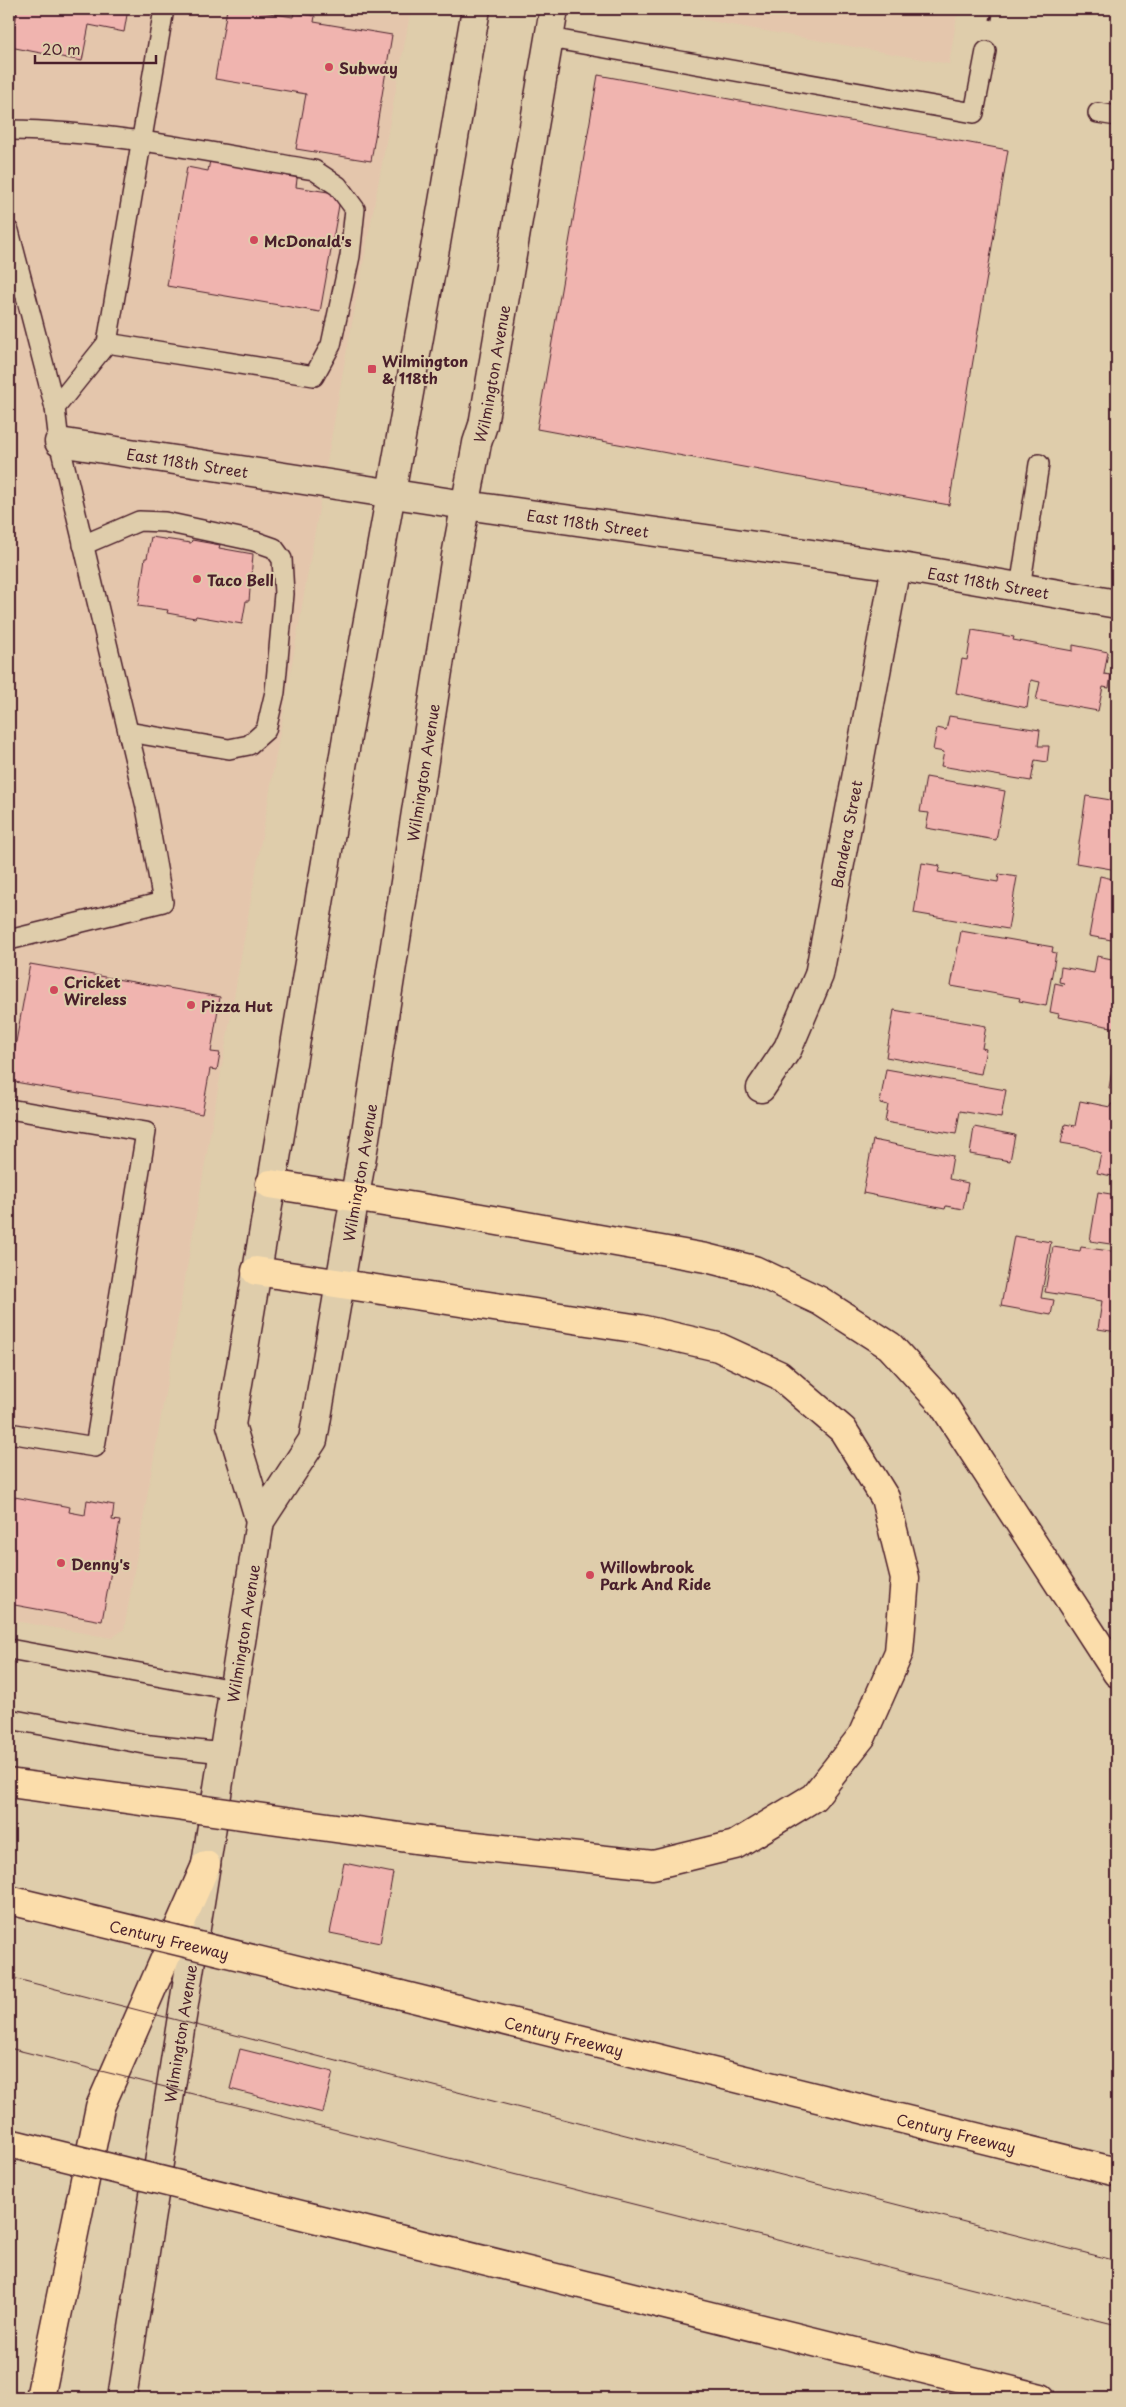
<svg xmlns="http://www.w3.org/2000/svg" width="1126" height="2407" viewBox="0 0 1126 2407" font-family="'Playpen Sans',sans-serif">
<rect width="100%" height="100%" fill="#dfcdab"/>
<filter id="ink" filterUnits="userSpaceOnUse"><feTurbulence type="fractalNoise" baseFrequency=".02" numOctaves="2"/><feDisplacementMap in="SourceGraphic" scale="10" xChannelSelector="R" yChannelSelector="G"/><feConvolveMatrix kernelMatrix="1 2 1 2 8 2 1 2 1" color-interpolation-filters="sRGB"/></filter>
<g filter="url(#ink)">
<!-- built -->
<g fill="#e4c6ac">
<polygon points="9,9 411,9 342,376 124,1629 112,1638 9,1620"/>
<polygon points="643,9 958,9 949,64"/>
</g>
<!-- building -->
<g fill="#f0b4af" stroke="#4a1f2b">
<polygon points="9,9 128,9 124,32 89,25 82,61 10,47 17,13 9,12"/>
<polygon points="227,9 244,9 293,17 294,13 315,16 314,22 392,35 371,161 296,149 306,94 215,79"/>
<polygon points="598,75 1008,150 949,505 537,429"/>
<polygon points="211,155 298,171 296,187 341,194 320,312 167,286 187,167 208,171"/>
<polygon points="151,537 191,543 192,540 220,545 219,548 253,554 249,601 246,601 242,624 196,616 195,618 167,613 168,610 138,606 145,558 147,558"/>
<polygon points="972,630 1014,637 1013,640 1073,651 1073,645 1108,652 1104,674 1111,675 1109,688 1103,687 1098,711 1036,700 1040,682 1031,680 1027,708 956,693 962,659 967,660"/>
<polygon points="949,716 1040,730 1038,746 1049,746 1047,762 1035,760 1031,781 941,766 944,752 933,750 937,728 946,730"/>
<polygon points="926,777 1005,791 996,840 926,828 929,813 920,812"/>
<polygon points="1086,796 1117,801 1117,870 1076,863"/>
<polygon points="922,863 940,866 938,872 998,882 999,874 1017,877 1008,929 914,913"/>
<polygon points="1100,876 1117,880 1117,941 1089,936"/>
<polygon points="961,931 1053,947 1052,952 1056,953 1046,1006 1019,1001 1020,998 951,986"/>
<polygon points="1097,956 1117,960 1117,1028 1058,1017 1059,1014 1050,1012 1055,983 1063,985 1064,983 1059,982 1061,967 1094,973"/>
<polygon points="30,964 220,997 211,1052 220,1053 217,1070 210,1069 202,1114 9,1081"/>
<polygon points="894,1010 986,1026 982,1048 986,1049 981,1074 886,1057"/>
<polygon points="1117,1043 1117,1090 1109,1088"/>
<polygon points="886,1069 1006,1090 1001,1118 960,1111 956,1134 885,1122 888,1105 880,1103"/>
<polygon points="1080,1101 1110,1107 1111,1104 1117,1105 1117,1177 1097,1173 1101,1153 1085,1147 1061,1143 1065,1124 1075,1126"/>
<polygon points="974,1127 1015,1135 1010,1161 970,1154"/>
<polygon points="873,1140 953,1156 949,1179 968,1183 963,1209 946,1206 945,1209 863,1193"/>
<polygon points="1098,1192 1117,1195 1117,1245 1090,1241"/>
<polygon points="1014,1236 1051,1242 1041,1298 1054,1300 1051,1315 1001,1306"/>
<polygon points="1053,1247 1080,1251 1081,1247 1117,1252 1117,1332 1098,1329 1102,1301 1045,1292"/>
<polygon points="9,1496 70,1507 69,1512 85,1515 87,1500 114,1505 112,1520 120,1521 102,1621 9,1604"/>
<polygon points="344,1863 393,1873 380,1943 330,1933"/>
<polygon points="240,2049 333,2072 323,2113 230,2089"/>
</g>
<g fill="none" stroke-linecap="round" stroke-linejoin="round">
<!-- lane casing -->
<g stroke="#4a1f2b" stroke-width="22">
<g id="lane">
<polyline points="549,38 974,113 986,51"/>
<polyline points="1098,113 1117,116"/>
<path d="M9,130C112,131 213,153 314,170L338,186L355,209L350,256L331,345L314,376L107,343"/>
<polyline points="9,231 55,408 59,442 146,807 163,902 9,940"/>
<polyline points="55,408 107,343 164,9"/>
<polyline points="83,545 139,521 165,522 254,541 274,548 282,559 284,594 275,692 266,730 249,745 229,749 128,732"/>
<polyline points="1020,588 1039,464"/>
<polyline points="9,1109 146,1132 95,1447 9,1433"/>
<polyline points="9,1649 233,1690"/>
<polyline points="9,1719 150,1745 223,1753"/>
</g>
</g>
<!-- street casing -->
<g stroke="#4a1f2b" stroke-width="31">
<g id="street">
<path id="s1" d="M59,442L465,505L896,566L1117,604"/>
<path id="s2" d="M761,1088L788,1048L819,975L896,566"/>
</g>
</g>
<!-- secondary casing -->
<g stroke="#4a1f2b" stroke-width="31">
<g id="secondary">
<polyline points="260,1521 231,1425 347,737 436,243 476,9"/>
<path id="s3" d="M122,2398L260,1521L313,1440L365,1138L456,556L477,443L483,425L554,9"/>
</g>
</g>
<!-- primary casing -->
<g stroke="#4a1f2b" stroke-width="31">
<polyline id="primary" points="40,2398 100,2107 206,1865"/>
</g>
<!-- highway casing -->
<g stroke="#4a1f2b" stroke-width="31">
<g id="highway">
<polyline points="270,1184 447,1212 706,1258 754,1270 820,1301 890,1346 942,1403 1117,1673"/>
<polyline points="256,1271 640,1329 718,1347 779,1375 843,1430 885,1498 905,1578 899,1652 862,1736 814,1797 735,1845 653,1865 429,1841"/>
<polyline points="9,1783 119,1798"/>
<path id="s4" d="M401,1995L1117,2172"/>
<polyline points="354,2228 1041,2398"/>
</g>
</g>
<!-- path -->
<polyline stroke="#4a1f2b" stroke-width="3" stroke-dasharray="5 4" stroke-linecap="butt" points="991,20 993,9"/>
<!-- lane -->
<use href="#lane" stroke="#dfcdab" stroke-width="19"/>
<!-- street -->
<use href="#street" stroke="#dfcdab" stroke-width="28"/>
<!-- secondary -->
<use href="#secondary" stroke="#dfcdab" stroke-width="28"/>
<!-- primary -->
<use href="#primary" stroke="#fbddab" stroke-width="28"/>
<!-- highway -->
<use href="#highway" stroke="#fbddab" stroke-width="28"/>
<!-- tram -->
<g stroke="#4a1f2b" stroke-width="1">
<polyline points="9,1977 1117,2261"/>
<polyline points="9,2048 1117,2325"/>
</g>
<!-- highway-bridge casing -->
<g stroke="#4a1f2b" stroke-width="31" stroke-linecap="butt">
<g id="highway-bridge">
<polyline points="119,1798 429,1841"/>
<path id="s5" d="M9,1900L401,1995"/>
<polyline points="9,2143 354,2228"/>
</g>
</g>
<!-- highway-bridge -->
<use href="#highway-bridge" stroke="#fbddab" stroke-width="28"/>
</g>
</g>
<!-- markers -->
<g fill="#d1495b" stroke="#dfcdab" stroke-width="2">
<circle cx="329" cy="67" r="5"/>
<circle cx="254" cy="240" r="5"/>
<rect x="367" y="364" width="10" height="10" rx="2.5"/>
<circle cx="197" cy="579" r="5"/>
<circle cx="54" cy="990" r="5"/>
<circle cx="191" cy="1005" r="5"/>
<circle cx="61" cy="1563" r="5"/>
<circle cx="590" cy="1575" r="5"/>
</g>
<g text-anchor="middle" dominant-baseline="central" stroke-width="4" stroke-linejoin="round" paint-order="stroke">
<!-- poi labels -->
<g font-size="15" font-weight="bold" fill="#4a1f2b" stroke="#dfcdab" text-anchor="start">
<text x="339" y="67">Subway</text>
<text x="264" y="240">McDonald's</text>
<text x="382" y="360">Wilmington<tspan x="382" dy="17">&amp; 118th</tspan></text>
<text x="207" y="579">Taco Bell</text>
<text x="64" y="981">Cricket<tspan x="64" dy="17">Wireless</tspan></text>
<text x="201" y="1005">Pizza Hut</text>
<text x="71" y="1563">Denny's</text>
<text x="600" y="1566">Willowbrook<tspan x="600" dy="17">Park And Ride</tspan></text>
</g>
<!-- street labels -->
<g font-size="15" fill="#4a1f2b" stroke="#dfcdab">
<text stroke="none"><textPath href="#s3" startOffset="2066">Wilmington Avenue</textPath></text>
<text stroke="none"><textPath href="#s1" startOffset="130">East 118th Street</textPath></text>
<text stroke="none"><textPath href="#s1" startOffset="535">East 118th Street</textPath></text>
<text stroke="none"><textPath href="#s1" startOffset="940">East 118th Street</textPath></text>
<text stroke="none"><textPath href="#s3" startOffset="1661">Wilmington Avenue</textPath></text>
<text stroke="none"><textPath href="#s2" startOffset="271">Bandera Street</textPath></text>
<text stroke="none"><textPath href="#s3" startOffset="1256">Wilmington Avenue</textPath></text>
<text stroke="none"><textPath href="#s3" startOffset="774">Wilmington Avenue</textPath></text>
<text stroke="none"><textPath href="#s5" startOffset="165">Century Freeway</textPath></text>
<text stroke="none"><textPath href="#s3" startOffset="369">Wilmington Avenue</textPath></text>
<text stroke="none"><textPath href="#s4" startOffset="168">Century Freeway</textPath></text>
<text stroke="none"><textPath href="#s4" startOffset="572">Century Freeway</textPath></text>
</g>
</g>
<!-- margin -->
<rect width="1126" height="2407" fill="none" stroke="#dfcdab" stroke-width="30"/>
<rect x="15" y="15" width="1096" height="2377" fill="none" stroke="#4a1f2b" stroke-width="2" filter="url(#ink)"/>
<!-- scale -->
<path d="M35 55v8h121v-8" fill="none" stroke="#4a1f2b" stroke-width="2.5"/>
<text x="42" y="55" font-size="15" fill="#4a1f2b" stroke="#dfcdab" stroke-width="4" paint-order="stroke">20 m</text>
</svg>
